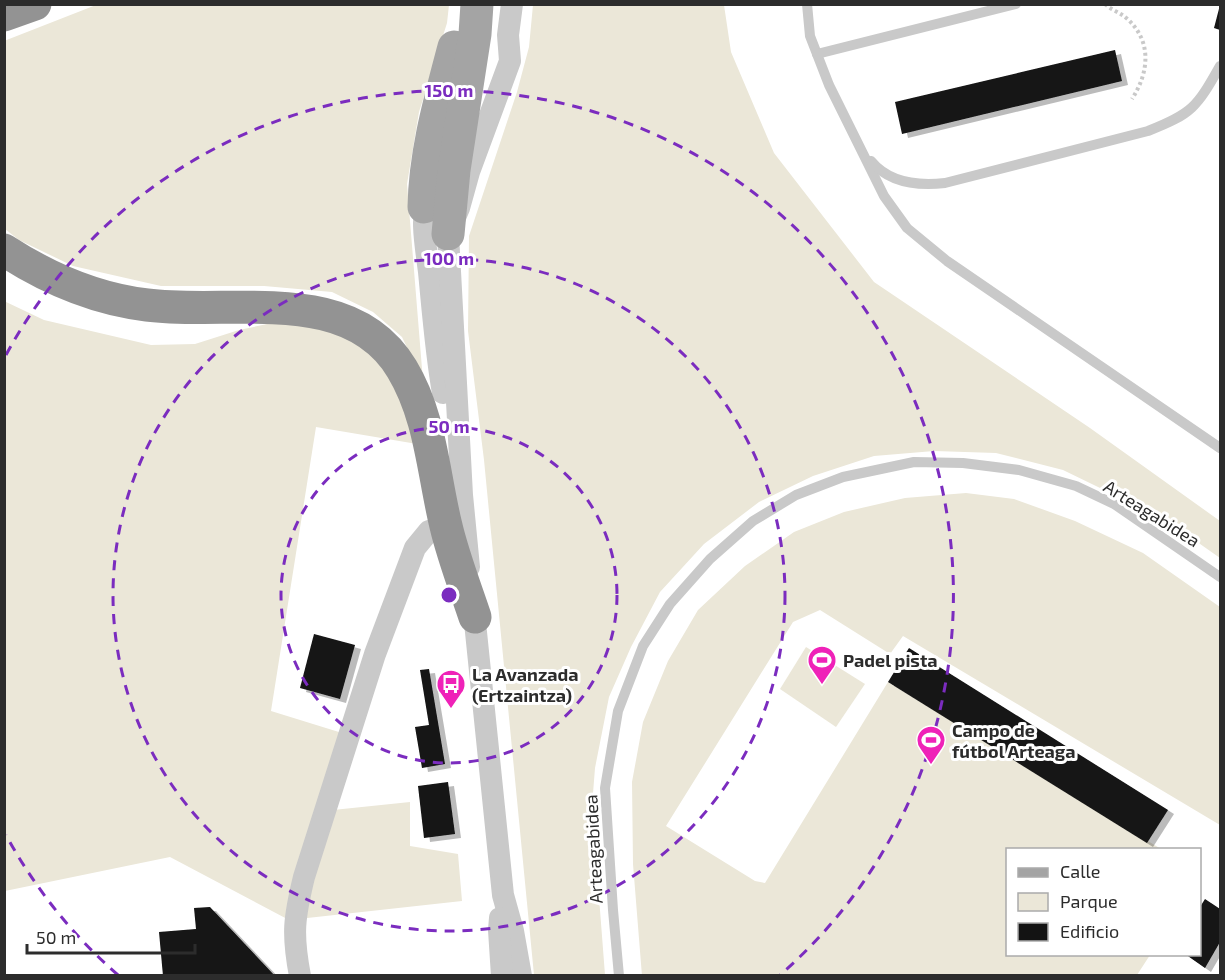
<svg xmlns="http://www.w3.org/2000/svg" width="1225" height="980" viewBox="0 0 1225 980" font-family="'Exo 2',sans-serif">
<defs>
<filter id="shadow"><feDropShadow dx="6" dy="4" stdDeviation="0" flood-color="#0004"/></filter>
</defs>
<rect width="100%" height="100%" fill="#fff"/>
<!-- green -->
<g fill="#ebe7d8">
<polygon points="96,5 449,5 447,23 419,112 407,184 423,381 402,337 373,312 332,292 264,286 161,286 73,266 19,240 5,229 4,41"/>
<polygon points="533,5 724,5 731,52 774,153 874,282 1090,428 1220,521 1220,558 1166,520 1063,470 996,453 934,451 874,456 813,476 759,502 704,544 660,592 631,647 609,697 595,768 592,806 605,975 534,975 484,460 468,331 469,236 517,92 529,47"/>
<polygon points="4,301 44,320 151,345 195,344 239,330 272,323 322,324 379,356 423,445 316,427 271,711 355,737 333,810 410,802 410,846 458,854 462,901 289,920 170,857 5,891"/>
<polygon points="966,493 1014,499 1075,521 1143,553 1220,607 1220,825 903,636 890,654 820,610 793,622 666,826 755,881 765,883 888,682 1161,849 1008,850 1008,954 1150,955 1137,975 642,976 633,864 632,782 643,722 668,661 698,610 745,566 794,532 844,512 905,498"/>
<polygon points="806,647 865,684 836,727 780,689"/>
</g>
<!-- building -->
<g fill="#131313" filter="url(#shadow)">
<polygon points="1220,5 1220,30 1214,28"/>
<polygon points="1115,50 1122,81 902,134 895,102"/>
<polygon points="314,634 355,645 340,699 300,688"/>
<polygon points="909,648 1168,810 1147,843 888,682"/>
<polygon points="429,669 445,764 422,768 415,727 429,725 420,670"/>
<polygon points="448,782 455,834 424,838 418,786"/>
<polygon points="1205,899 1220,909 1220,942 1205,968 1185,954 1200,954 1200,907"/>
<polygon points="210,907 275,976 163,976 159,932 196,929 194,908"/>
</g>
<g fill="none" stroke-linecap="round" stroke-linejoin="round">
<!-- path -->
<path stroke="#c9c9c9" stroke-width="4" stroke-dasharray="3 3" stroke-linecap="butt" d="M1105,4C1111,10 1119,12 1125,17C1152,39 1150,71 1132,99"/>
<!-- lane -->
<g stroke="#c9c9c9" stroke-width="10">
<polyline points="807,4 810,36 829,85 884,196 907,228 947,261 1220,448"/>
<polyline points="817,54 1016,4"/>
<path d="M871,161C889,183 918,186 945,183L1148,131C1192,114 1197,107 1220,66"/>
<polyline points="619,976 613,910 605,788 618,711 643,646 670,604 710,559 753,521 796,495 843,477 914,462 963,463 1019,470 1076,486 1114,504 1220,577"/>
</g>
<!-- street -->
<g stroke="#c9c9c9" stroke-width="22">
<path d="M428,194C420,219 426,247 429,272C433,313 436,353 443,393"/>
<polyline points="469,567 462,495 448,234 459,208 469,172 510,61 508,35 512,4"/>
<polyline points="473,603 503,895 513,931 521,976"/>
<polyline points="500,918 499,930 502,976"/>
<path d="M300,976C292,934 294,918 304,877L375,654L415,548L429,531L446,526"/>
</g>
<!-- primary -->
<g stroke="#a4a4a4" stroke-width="33">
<path d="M424,207C425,152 440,100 454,47"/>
<polyline points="448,234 454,170 475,34 477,4"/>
</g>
<!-- highway -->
<g stroke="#939393" stroke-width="33">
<polyline points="4,15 35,4"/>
<path d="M4,250C47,278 96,299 147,305C231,316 350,282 402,369C431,417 433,473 446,526C453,556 465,587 475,617"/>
</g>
</g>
<!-- distance rings -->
<g fill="none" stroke="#7b2cbf" stroke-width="3" stroke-dasharray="10 8">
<circle cx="449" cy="595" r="168"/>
<circle cx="449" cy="595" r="336"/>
<path d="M118 975A504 504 0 0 1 6 835M6 355A504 504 0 1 1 780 975"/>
</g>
<!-- icons -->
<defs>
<g id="stadium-pin" transform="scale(1.5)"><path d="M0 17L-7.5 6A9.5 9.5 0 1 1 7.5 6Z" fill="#ef22b8" stroke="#fff"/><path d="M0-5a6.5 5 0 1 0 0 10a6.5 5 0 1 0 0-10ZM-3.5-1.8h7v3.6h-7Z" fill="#fff"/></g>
<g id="bus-pin" transform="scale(1.5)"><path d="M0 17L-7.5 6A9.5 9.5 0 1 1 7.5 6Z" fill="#ef22b8" stroke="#fff"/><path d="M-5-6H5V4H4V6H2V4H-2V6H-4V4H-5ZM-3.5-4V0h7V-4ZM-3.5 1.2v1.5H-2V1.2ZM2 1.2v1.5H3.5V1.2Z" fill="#fff"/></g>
</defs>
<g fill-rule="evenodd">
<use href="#stadium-pin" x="822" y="660"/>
<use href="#bus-pin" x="451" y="684"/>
<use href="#stadium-pin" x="931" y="740"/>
</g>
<g text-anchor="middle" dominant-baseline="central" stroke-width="6" stroke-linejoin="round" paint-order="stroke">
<!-- street labels -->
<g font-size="18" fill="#2c2c2c" stroke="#fff">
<text transform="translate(1152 513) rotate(32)">Arteagabidea</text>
<text transform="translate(593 849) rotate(-93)">Arteagabidea</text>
</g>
<!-- poi labels -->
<g font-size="18" font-weight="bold" fill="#2c2c2c" stroke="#fff" text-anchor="start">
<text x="843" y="660">Padel pista</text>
<text x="472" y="674">La Avanzada<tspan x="472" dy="21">(Ertzaintza)</tspan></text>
<text x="952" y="730">Campo de<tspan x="952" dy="21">fútbol Arteaga</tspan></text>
</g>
</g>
<circle cx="449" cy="595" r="9" fill="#7b2cbf" stroke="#fff" stroke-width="3"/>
<g font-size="18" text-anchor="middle" font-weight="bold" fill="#7b2cbf" stroke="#fff" stroke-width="6" stroke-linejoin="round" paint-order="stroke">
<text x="449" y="97">150 m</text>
<text x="449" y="265">100 m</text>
<text x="449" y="433">50 m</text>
</g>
<!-- border -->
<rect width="1225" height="980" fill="none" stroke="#2c2c2c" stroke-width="12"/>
<!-- legend -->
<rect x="1006" y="848" width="195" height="108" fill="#ffffff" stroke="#ababab" stroke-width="1.5"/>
<rect x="1018" y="868" width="30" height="9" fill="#a4a4a4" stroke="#ababab" stroke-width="1.5"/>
<text x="1060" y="878" font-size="18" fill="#2c2c2c">Calle</text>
<rect x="1018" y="893" width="30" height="18" fill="#ebe7d8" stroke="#ababab" stroke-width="1.5"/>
<text x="1060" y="908" font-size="18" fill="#2c2c2c">Parque</text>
<rect x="1018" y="923" width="30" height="18" fill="#131313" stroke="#ababab" stroke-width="1.5"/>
<text x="1060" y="938" font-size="18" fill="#2c2c2c">Edificio</text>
<!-- scale -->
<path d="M27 944v9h168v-9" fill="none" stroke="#2c2c2c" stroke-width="3"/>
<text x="36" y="944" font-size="18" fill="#2c2c2c" stroke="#ffffff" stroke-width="4.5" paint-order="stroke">50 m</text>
</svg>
